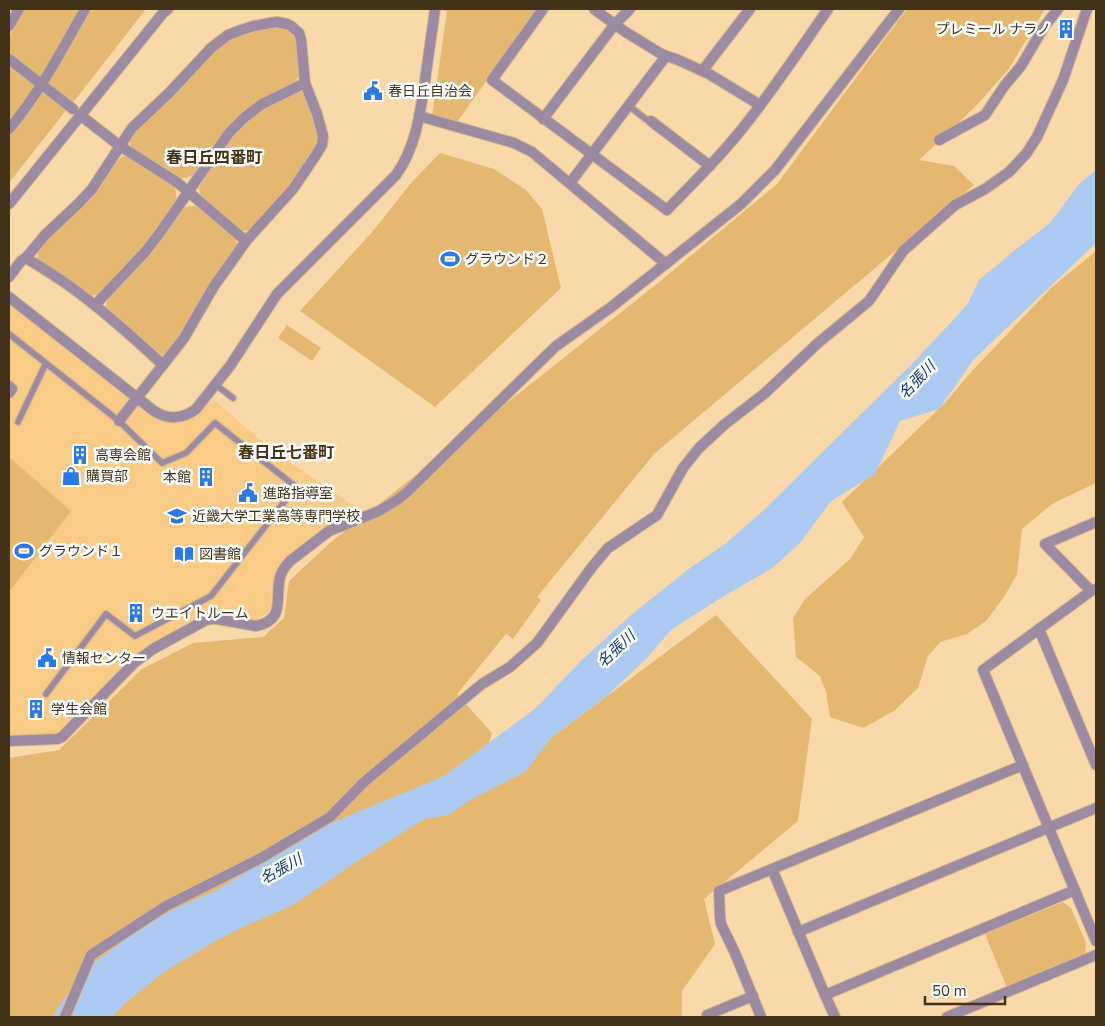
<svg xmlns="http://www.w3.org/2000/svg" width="1105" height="1026" viewBox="0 0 1105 1026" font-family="'Nunito Sans','Noto Sans JP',sans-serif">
<rect width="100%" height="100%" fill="#f9d9a9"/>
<!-- built -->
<polygon fill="#f8cb86" points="9,304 148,414 159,420 171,423 184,423 199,414 213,399 273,451 360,510 324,527 284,558 278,565 276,570 272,588 271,605 268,613 255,620 216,614 204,616 152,643 130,658 59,732 56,734 9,736 9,402 18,389 9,382"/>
<!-- green -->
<g fill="#e5b872">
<polygon points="25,9 79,9 39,80 9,56 9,36"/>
<polygon points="89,9 146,9 72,104 46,85"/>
<polygon points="441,9 538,9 457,122 432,116 447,11 440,10"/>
<polygon points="907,9 1045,9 1008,70 974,108 919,160 954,166 974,185 655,453 537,597 541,600 513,639 506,634 457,694 492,733 472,798 485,787 716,615 812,719 798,821 704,899 715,944 682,991 682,1017 9,1017 9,758 59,750 142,669 193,643 263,637 284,618 289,581 330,543 658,283 777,184"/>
<path d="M276,27C279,27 281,27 284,28C301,33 299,60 300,74L294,83L261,99L224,132L195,173C189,178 184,179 176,177L133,149L131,146L130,141C141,123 158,110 173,96C189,78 207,53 228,41C243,33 259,30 276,27Z"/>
<polygon points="9,62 37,83 22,107 9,121"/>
<polygon points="44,91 67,109 9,183 9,137"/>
<path d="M300,91C308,96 310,106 312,114C314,121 318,130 318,137C319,158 265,213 250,230L242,231L204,199L200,194L199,188L209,169L234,136L248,122L266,108Z"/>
<polygon points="440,153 494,169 526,190 542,209 561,288 435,407 300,311 373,231 411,183"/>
<path d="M123,156L128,157L172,184C178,191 177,200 172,208L138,252L99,294L92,296H89L39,261C30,248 64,223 73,215C84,205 94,196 102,184C109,175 114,162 123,156Z"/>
<polygon points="191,206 197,206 200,208 236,239 237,245 210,284 181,335 166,353 163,355 157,353 108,310 106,308 107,301 155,246 177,214 186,207"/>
<polygon points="1096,251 1096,483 1052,504 1022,529 1017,574 1004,597 986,621 967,634 940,642 928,656 918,688 894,711 863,728 830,717 826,692 820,676 796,657 793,618 805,599 850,559 864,537 842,502 945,403 972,371 1052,287"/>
<polygon points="287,325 321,348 312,361 278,338"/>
<polygon points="9,457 71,511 9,592"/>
<polygon points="1063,902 1071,908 1086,943 1085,954 1007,988 985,934"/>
</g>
<!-- water -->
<polygon fill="#adcaf3" points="1096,170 1096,243 1095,244 974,359 939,409 900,421 875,474 831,501 800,543 771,569 724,596 671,630 647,658 608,695 552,737 525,772 472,799 448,815 424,819 353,864 295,904 243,927 212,943 164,972 129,1000 112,1017 52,1017 71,989 91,965 141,928 178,907 215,891 322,827 444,776 536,708 581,661 631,615 690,568 725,544 764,510 915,361 967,305 979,280 1015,250 1050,223 1080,183"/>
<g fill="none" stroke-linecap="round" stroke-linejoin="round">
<!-- service casing -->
<g stroke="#d4b88c" stroke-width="8">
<g id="service">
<polyline points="629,106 647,120 651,121"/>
<polyline points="9,334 119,421 162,463 186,453 215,423 296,487 211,596 135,636 106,614 46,694"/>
<polyline points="216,385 233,398"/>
<polyline points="18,422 46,363"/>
</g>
</g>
<!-- minor casing -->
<g stroke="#d4b88c" stroke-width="12">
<g id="minor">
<path d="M543,9L492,80L667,210C690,186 715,162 737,135C770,95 799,51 828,9"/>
<polyline points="594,9 624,31 658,52 666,56 676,59 709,74 760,105"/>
<polyline points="9,26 19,9"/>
<polyline points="9,59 73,109"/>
<polyline points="703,70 750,9"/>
<polyline points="80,115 120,146 178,183 246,241"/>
<polyline points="419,116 514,143 532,152 666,264"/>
<polyline points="543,119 615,24 630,9"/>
<polyline points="651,121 710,166"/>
<path d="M9,129C40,92 62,50 85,9"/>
<polyline points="939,140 985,115 1005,85 1021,66 1044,27 1058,9"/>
<polyline points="570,183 666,56"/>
<path d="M26,258C41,267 57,277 71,287C104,311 133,337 163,365"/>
<polyline points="9,277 21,261 26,258 45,235 79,203 92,189 132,128 170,92 211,48 228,35 241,30 254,26 270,23 277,22 287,24 291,26 299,33 301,40 305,83 317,114 323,136 322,145 316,155 293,189 246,241 227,268 214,286 184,338 119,421"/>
<path d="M9,297L154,411C168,420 183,419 196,409L230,366L277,294L396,175C416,147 420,114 425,81C428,57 432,33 435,9"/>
<polyline points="95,305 145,252 159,234 229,133 245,117 262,104 305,83"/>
<polyline points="9,386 12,389 9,393"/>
<polyline points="1096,589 1091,591 983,670 1096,941"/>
<polyline points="1091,591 1045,544 1096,522"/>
<polyline points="1039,629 1096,765"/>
<path d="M9,741L57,739L62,737L134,663L153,649L206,620L212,619H217L256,626C284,620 276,602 279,582C280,573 284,567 290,561L329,531L379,511L397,500L405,494L556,346L610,308L741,204L775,170L899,9"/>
<polyline points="772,869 825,995"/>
<polyline points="798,932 1096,808"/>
<polyline points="707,1015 753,996"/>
<polyline points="65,1017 91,955 166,906 261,858 330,817 364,782 482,684 510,667 537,643 592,567 608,548 657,515 683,468 699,448 725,424 764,394 818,343 869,301 903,251 955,205 985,189 1009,172 1026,154 1037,137 1063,80 1087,9"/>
<polyline points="761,1017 735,953 721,924 720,917 719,891 1023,765"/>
<polyline points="835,1017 825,995 1075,890"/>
<polyline points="947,1017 1096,955"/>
</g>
</g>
<!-- tertiary casing -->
<g stroke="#d4b88c" stroke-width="12">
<polyline id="tertiary" points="9,204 163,13 168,9"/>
</g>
<!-- service -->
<use href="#service" stroke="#9c8aa2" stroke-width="5.5"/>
<!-- minor -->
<use href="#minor" stroke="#9c8aa2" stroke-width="10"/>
<!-- tertiary -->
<use href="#tertiary" stroke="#9c8aa2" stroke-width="10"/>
</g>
<!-- icons -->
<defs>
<g id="building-bare" transform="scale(1.5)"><path d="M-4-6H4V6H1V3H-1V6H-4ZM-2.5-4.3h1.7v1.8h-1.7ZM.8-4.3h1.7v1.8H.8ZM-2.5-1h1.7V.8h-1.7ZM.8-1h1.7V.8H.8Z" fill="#2b79e5" stroke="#fff" stroke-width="2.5" paint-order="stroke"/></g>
<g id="civic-bare" transform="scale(1.5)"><path d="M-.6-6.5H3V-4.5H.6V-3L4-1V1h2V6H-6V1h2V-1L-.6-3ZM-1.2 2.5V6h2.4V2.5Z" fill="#2b79e5" stroke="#fff" stroke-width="2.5" paint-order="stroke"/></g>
<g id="stadium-bare" transform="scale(1.5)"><path d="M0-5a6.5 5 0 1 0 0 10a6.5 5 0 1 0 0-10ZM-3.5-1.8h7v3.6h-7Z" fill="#2b79e5" stroke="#fff" stroke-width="2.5" paint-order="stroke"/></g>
<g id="shop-bare" transform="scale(1.5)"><path d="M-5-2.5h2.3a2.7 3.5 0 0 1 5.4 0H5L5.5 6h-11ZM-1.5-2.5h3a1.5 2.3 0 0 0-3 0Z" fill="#2b79e5" stroke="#fff" stroke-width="2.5" paint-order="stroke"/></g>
<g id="university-bare" transform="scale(1.5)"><path d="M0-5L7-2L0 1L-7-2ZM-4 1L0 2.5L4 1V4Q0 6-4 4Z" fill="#2b79e5" stroke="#fff" stroke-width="2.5" paint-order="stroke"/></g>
<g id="library-bare" transform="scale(1.5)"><path d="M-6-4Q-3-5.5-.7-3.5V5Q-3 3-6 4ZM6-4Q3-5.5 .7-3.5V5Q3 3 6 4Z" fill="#2b79e5" stroke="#fff" stroke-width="2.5" paint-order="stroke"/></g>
</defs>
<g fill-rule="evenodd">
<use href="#building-bare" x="1066" y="29"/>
<use href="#civic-bare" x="373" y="91"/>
<use href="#stadium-bare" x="450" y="259"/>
<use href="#building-bare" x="80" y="455"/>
<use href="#shop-bare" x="71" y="476"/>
<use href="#building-bare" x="206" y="477"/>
<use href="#civic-bare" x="248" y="493"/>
<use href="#university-bare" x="177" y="516"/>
<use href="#stadium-bare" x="24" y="551"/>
<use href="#library-bare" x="184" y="554"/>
<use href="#building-bare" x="136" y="613"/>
<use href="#civic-bare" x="47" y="658"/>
<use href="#building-bare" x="36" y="709"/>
</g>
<g text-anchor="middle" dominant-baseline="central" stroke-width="5" stroke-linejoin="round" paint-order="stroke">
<!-- poi labels -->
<g font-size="14" fill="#423219" stroke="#fff" text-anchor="start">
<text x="1051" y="29" text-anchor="end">プレミール ナラノ</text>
<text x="388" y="91">春日丘自治会</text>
<text x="465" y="259">グラウンド２</text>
<text x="95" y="455">高専会館</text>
<text x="86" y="476">購買部</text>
<text x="191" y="477" text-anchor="end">本館</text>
<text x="263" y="493">進路指導室</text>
<text x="192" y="516">近畿大学工業高等専門学校</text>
<text x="39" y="551">グラウンド１</text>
<text x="199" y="554">図書館</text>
<text x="151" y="613">ウエイトルーム</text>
<text x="62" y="658">情報センター</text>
<text x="51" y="709">学生会館</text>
</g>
<!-- water labels -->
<g font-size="15" font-style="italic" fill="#0f3a75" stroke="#fff">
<text transform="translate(917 380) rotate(-46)">名張川</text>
<text transform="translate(616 649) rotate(-43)">名張川</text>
<text transform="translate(281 869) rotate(-29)">名張川</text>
</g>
<!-- quarter labels -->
<g font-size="16" font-weight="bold" fill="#453212" stroke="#fff">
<text x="214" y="158">春日丘四番町</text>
<text x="286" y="453">春日丘七番町</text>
</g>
</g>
<!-- border -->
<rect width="1105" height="1026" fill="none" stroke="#423219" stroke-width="20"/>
<!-- scale -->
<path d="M925 996v8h80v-8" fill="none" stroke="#423219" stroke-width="2.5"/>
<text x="932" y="996" font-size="15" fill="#423219" stroke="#ffffff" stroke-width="4" paint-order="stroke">50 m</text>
</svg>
